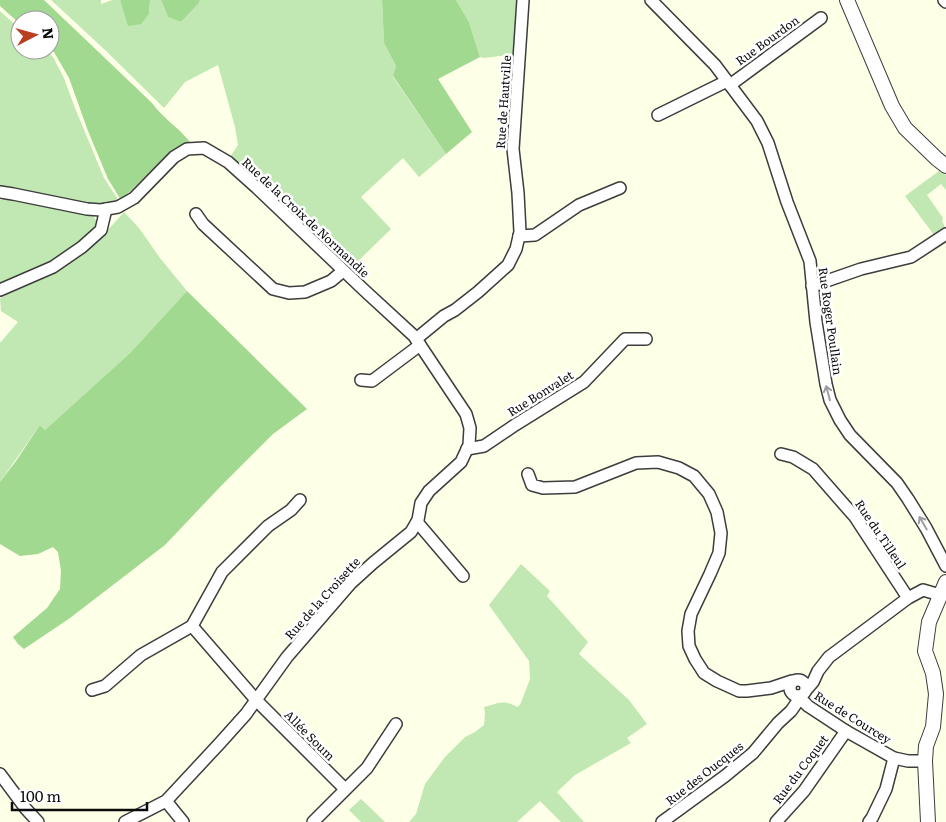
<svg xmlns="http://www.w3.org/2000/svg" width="946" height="822" viewBox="0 0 946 822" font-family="Literata,serif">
<rect width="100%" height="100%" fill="#feffe7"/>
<!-- green -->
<g fill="#c1e8b2">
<polygon points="51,0 101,0 101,4 112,0 120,0 129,26 149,14 150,0 161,0 168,17 181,22 199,3 200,0 382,0 384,43 396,66 393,77 446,154 419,177 403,158 361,197 391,229 351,268 230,157 238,145 235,127 218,65 185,82 164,108 104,49"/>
<polygon points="456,0 518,0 517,54 484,58 480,57 469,22"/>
<polygon points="0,11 20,29 20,50 45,50 53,57 64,78 75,108 104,178 119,201 99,206 0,188"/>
<polygon points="939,171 946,175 946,190 941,184 927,195 943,218 942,221 945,227 934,235 905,196"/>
<polygon points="4,199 93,216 97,221 96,228 63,256 0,286 0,200"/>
<polygon points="124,212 139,228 160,258 187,291 130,353 45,430 40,425 0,482 0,343 18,322 1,311 0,298 67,265 98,241"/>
<path d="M521,564L550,591L547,596L588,642L579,654L629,700L647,724L627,738L631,743L575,775L557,792L584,822H561L540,801L517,822H409L416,814L425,784L445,757L465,737L475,732L484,725L485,713L484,707C499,703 503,699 517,707L520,705L530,679L529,661L489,605Z"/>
<polygon points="361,799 385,822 361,822 349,810"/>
</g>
<!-- forest -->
<g fill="#a1d991">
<path d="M0,0H44L152,103C164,119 178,127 190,142L164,158L121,200L108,179L88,131L69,78L54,52L50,49V20H20V24L0,6Z"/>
<polygon points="120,0 150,0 149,14 141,24 128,26"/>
<polygon points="161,0 200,0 199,3 181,22 168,17"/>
<polygon points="382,0 456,0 469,22 480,57 438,79 472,132 446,154 393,76 396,66 384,43"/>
<polygon points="187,291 307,409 273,434 220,487 165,545 70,618 24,649 18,644 13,637 47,608 60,589 61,571 58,552 53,547 38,554 20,556 0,544 0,482 16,461 40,425 45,430 130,353"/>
</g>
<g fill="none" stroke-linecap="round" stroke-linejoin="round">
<!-- minor casing -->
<g stroke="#3d3d3d" stroke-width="14">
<g id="minor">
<polyline points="651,0 715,65 757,121 768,143 787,202 810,261 816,322 826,384 830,400 840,420 850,435 897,483 908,499 926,528 946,566"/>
<polyline points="944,0 946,2"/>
<polyline points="730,85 821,18"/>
<polyline points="658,115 727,81"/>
<polyline points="0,192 13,194 87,209 101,210 118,207 134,198 174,157 187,149 204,148 228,162 257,188 364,290 414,336 466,414 470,428 469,445 461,462 429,491 421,503 418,520 411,532 373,563 351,583 287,657 246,714 220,743 166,801 125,822"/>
<polyline points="196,214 203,224 273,289 289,293 305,292 331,281 343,271"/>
<polyline points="519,236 535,235 579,205 620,188"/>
<polyline points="812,286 861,269 911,257 946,234"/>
<polyline points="0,290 53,267 82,247 101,230 106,209"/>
<polyline points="416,339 444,316 455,310 478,292 508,265 516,249 520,232 518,193 513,149 523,0"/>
<polyline points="361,380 372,381 420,345"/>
<polyline points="467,449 484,446 515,425 584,382 625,339 646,339"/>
<polyline points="781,454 793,457 813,469 855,517 908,598"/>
<polyline points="528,474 532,485 543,488 575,487 636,463 658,462 679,468 694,476 709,494 717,512 721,533 719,553 710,574 691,614 688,631 689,646 695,659 704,673 717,681 739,691 747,691 771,688 792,681"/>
<polyline points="417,522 463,576"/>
<polyline points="192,626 256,700 345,789"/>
<circle cx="798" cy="688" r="8"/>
<polyline points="807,689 813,682 818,671 829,657 908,598 923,590 940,595"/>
<polyline points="92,690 105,686 141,655 192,626 222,572 268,526 291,510 300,500"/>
<polyline points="798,696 808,706 846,731 894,758 908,761 925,761"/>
<polyline points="0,774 26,809 38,822"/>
<polyline points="166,801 183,822"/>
<polyline points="313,822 367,768 396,724"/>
<polyline points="662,822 725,776 753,753 778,723 791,711 800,698"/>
<polyline points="776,822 804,791 846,731"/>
<polyline points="869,822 872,818 886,789 894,758"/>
</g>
</g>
<!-- tertiary casing -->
<g stroke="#3d3d3d" stroke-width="16">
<g id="tertiary">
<polyline points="847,0 892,106 905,128 937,159 946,166"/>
<polyline points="928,822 925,761 926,746 933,727 936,694 933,673 925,651 929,622 946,582"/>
</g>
</g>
<!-- minor -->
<use href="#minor" stroke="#fff" stroke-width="11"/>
<!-- tertiary -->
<use href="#tertiary" stroke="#fff" stroke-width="14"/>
</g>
<!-- one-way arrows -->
<defs><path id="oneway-shaft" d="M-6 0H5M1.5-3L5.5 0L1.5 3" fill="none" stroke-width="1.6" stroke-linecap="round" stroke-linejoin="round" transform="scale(1.25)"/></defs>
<g stroke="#9d9d9d">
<use href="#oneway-shaft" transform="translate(828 393) rotate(-105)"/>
<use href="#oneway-shaft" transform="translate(923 523) rotate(-120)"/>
</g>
<g text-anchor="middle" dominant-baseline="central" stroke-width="5" stroke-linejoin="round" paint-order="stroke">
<!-- street labels -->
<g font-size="12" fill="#0a0a0a" stroke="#fff">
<text transform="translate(767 40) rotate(-36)">Rue Bourdon</text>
<text transform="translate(503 102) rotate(-86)">Rue de Hautville</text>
<text transform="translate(306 217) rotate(43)">Rue de la Croix de Normandie</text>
<text transform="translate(831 321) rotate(82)">Rue Roger Poullain</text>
<text transform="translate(540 393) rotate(-32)">Rue Bonvalet</text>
<text transform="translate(881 534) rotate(56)">Rue du Tilleul</text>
<text transform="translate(322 598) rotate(-48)">Rue de la Croisette</text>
<text transform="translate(853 717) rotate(32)">Rue de Courcey</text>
<text transform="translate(310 735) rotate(45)">Allée Soum</text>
<text transform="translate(800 769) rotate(-53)">Rue du Coquet</text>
<text transform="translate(704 773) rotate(-38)">Rue des Oucques</text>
</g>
</g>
<!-- north arrow -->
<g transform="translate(35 35) rotate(84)"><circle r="24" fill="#ffffff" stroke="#9d9d9d"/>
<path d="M0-4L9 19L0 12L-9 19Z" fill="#b93f23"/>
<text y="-8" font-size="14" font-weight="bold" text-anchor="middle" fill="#0a0a0a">N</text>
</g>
<!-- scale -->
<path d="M12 802v8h135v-8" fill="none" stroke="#0a0a0a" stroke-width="2.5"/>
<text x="20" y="802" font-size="15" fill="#0a0a0a" stroke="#ffffff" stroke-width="4" paint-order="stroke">100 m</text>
</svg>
